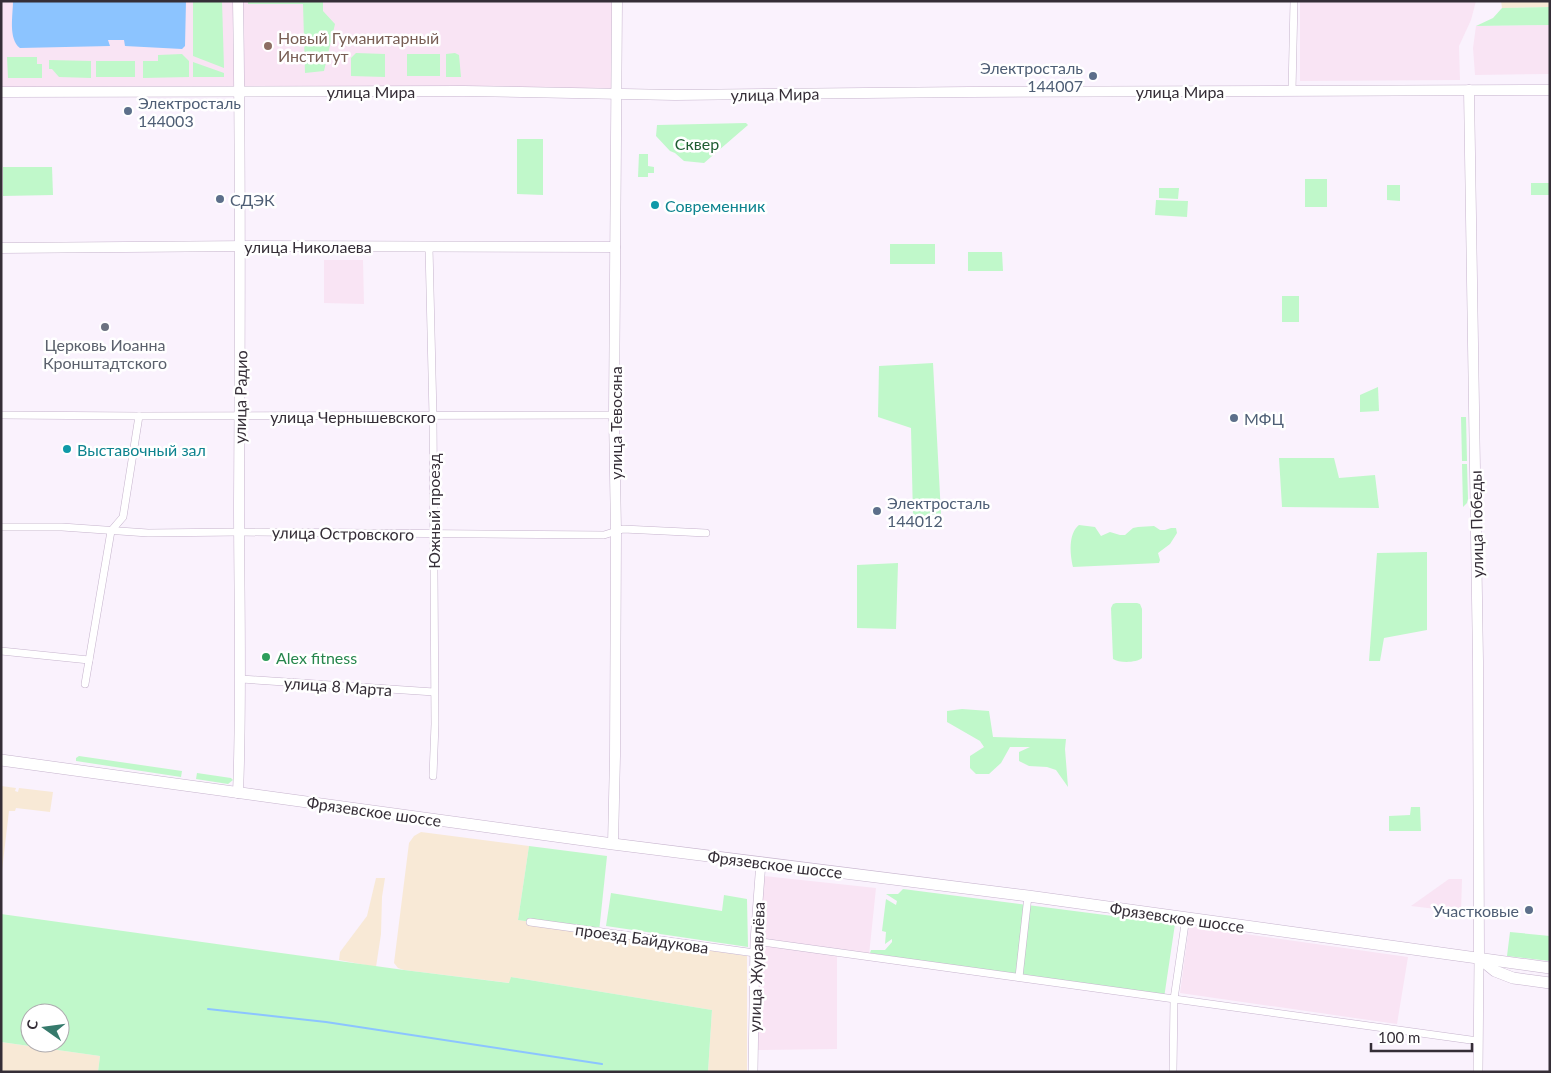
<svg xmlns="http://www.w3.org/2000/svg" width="1551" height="1073" viewBox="0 0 1551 1073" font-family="Lato,sans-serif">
<rect width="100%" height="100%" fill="#faf2fd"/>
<!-- commercial -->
<g fill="#f9e4f4">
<polygon points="1,1 617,1 617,94 1,92"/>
<polygon points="1300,1 1476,1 1471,20 1459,46 1460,80 1300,81"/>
<polygon points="1550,25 1550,74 1475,75 1473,48 1476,26"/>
<polygon points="324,260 363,260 364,304 324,303"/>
<polygon points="764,876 876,888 869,955 837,951 837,1049 758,1050 760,952"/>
<polygon points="1449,879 1462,879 1461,912 1411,906"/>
<polygon points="1189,926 1408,957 1397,1024 1180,993"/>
</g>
<!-- industrial -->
<g fill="#f8e9d6">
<polygon points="1501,1 1550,1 1550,7 1502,8"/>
<polygon points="1,786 16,788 15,791 18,792 19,788 53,792 50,812 16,808 15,811 9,811 1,879"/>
<polygon points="421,832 529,846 518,920 747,956 747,1072 708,1072 712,1010 511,977 510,983 404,970 398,968 394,963 409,843 414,836"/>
<polygon points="376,878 385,878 382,897 381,934 376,967 339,960 340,952 367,916"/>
<polygon points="1,1042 100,1056 98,1072 1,1072"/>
</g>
<!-- green -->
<g fill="#c0f8ca" fill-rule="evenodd">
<polygon points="193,1 222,1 224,68 193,56"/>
<polygon points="248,1 323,1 323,11 335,24 324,71 305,73 303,4 248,4"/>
<polygon points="1550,7 1550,25 1476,26 1493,18 1502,8"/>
<polygon points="356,53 385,54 385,77 351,76 351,58"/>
<polygon points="455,53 459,55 461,77 446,77 446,54"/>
<polygon points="182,54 189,61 189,77 143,78 143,61 158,61 158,55"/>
<rect x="407" y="54" width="33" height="22"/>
<polygon points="7,57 37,57 37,64 42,64 42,78 8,78"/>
<polygon points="49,60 91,61 91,78 59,77 52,69 49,69"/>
<rect x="96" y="61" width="39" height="16"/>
<polygon points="193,62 224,73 224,77 193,77"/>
<polygon points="746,123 748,125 704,163 684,161 675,153 670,151 656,136 657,125"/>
<polygon points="517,139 543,139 543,195 517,194"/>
<polygon points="639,154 648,154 648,166 654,167 654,173 648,173 648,177 638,177"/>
<polygon points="3,167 52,167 53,195 3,196"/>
<rect x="1305" y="179" width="22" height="28"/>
<rect x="1531" y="183" width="19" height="12"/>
<polygon points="1387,185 1400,185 1400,201 1387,200"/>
<polygon points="1159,188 1179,188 1178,199 1159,198"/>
<polygon points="1156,200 1188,201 1187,217 1155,215"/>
<rect x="890" y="244" width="45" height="20"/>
<polygon points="968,252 1002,252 1003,271 968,271"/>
<rect x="1282" y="296" width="17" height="26"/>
<polygon points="933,363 941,514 913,517 911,428 878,417 879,366"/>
<polygon points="1378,387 1379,411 1360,412 1360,395"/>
<polygon points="1461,417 1466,417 1467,461 1462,461"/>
<polygon points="1279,458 1334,458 1339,478 1375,475 1379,508 1282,507"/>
<polygon points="1462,464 1467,464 1468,499 1467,503 1463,507"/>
<path d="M1079,525L1095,527L1101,536L1110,532L1120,535H1125L1133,528L1138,527L1154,526L1160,530H1165L1171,528H1176L1177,533L1170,544L1158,553L1160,560L1159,563L1073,567C1070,554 1068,534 1079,525Z"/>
<polygon points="1427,552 1427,630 1384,638 1380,661 1369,661 1377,553"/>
<polygon points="898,563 896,629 857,628 857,565"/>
<path d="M1116,603H1137L1140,604L1142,609V658C1136,663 1119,663 1113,659L1111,608L1113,604Z"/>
<polygon points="962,709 989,711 993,737 1066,739 1065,749 1068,787 1056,770 1047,767 1029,766 1019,761 1019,752 1030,747 1010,747 1001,763 989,774 976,774 970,768 970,756 984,747 980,741 947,722 947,711"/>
<polygon points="79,756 182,771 181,777 76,761 76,758"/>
<polygon points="197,773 231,778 233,780 228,784 196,779"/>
<polygon points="1411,807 1420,807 1421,831 1389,831 1389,816 1410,815"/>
<polygon points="529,846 607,856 599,932 518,920"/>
<polygon points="903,889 1175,924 1164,998 870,953 871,950 885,950 892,942 892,939 885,944 886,932 882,931 886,899 896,905 897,901 886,894 898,894"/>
<polygon points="611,893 722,911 724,895 747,899 748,947 606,926"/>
<path d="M1,914L404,970L509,983L511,977L712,1010L708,1072H98L100,1056L1,1042ZM30,1013H60V1043H30Z"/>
<polygon points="1510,932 1550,936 1550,961 1507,956"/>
</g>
<!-- water -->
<path fill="#8cc4ff" d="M13,1H186L185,46L182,49L125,46L124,40H108L110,46L20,48C8,39 13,15 13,1Z"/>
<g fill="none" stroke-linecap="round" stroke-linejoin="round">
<!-- stream -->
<polyline stroke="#8cc4ff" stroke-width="2" points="208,1009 326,1022 602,1064"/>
<!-- minor casing -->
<g stroke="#c6b4cd" stroke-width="8">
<g id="minor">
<polyline points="1292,91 1294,1"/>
<polyline points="429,247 433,416 435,724 433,776"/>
<polyline points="1,415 139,416 614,415"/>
<polyline points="1,527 62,527 148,533 239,532 604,535 623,529 706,533"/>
<polyline points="1,651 89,660"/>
<polyline points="241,679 434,692"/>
<polyline points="85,684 111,531 123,517 139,416"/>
<polyline points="530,922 755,953"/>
<polyline points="755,941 1478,1041"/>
<polyline points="1019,977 1028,896"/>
<polyline points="1173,1072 1174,999 1186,917"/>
</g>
</g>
<!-- tertiary casing -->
<g stroke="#c6b4cd" stroke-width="10">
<g id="tertiary">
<polyline points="753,1072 755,941 761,862"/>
<polyline points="1478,1072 1479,958"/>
</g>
</g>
<!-- secondary casing -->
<g stroke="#c6b4cd" stroke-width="11">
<g id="secondary">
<path d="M238,1C241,168 240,335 239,502C239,599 242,696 238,793"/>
<polyline points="1469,90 1478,661 1479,958"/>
<polyline points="1,92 464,91 675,95 969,92 1550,90"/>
<polyline points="1,248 250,246 615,247"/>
<polyline points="613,844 615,756 616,531 614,415 617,1"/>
</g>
</g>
<!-- trunk casing -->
<g stroke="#c6b4cd" stroke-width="12">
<g id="trunk">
<polyline points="1,760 613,844 1028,896 1550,968"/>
<polyline points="1479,958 1495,971 1513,978 1550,983"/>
</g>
</g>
<!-- minor -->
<use href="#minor" stroke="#fff" stroke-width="7"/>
<!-- tertiary -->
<use href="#tertiary" stroke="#fff" stroke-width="9"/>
<!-- secondary -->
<use href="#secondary" stroke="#fff" stroke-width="10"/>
<!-- trunk -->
<use href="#trunk" stroke="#fff" stroke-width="11"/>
</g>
<!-- markers -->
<circle fill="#8d6e63" stroke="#fff" stroke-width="2" cx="268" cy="46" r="5"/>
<g fill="#5c6f8a" stroke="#fff" stroke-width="2">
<circle cx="1093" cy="76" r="5"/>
<circle cx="128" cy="111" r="5"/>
<circle cx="220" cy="199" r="5"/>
<circle cx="1234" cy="418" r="5"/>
<circle cx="877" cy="511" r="5"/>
<circle cx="1529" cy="910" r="5"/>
</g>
<g fill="#0f9aa8" stroke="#fff" stroke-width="2">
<circle cx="655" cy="205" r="5"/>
<circle cx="67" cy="449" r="5"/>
</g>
<circle fill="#6b7280" stroke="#fff" stroke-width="2" cx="105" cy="327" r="5"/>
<circle fill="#2e9e5b" stroke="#fff" stroke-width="2" cx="266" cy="657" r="5"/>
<g text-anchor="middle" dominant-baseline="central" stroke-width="5" stroke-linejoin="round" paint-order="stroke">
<!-- education labels -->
<g font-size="16" fill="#785e54" stroke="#fff" text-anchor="start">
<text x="278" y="37">Новый Гуманитарный<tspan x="278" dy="18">Институт</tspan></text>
</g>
<!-- service labels -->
<g font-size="16" fill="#4e5e75" stroke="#fff" text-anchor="start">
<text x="1083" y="67" text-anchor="end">Электросталь<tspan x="1083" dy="18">144007</tspan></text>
<text x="138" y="102">Электросталь<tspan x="138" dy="18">144003</tspan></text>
<text x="230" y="199">СДЭК</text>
<text x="1244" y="418">МФЦ</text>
<text x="887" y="502">Электросталь<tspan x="887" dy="18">144012</tspan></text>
<text x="1519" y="910" text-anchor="end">Участковые</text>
</g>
<!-- street labels -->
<g font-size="16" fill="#352e37" stroke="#fff">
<text x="371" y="91">улица Мира</text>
<text x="1180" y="91">улица Мира</text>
<text transform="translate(775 94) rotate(-1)">улица Мира</text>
<text x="308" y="246">улица Николаева</text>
<text transform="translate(240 397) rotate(-89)">улица Радио</text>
<text x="353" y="416">улица Чернышевского</text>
<text transform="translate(615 423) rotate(-90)">улица Тевосяна</text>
<text transform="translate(433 511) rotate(-90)">Южный проезд</text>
<text transform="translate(1476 524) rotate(-91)">улица Победы</text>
<text transform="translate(343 533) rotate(1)">улица Островского</text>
<text transform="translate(338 686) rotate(4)">улица 8 Марта</text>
<text transform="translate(374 811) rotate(8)">Фрязевское шоссе</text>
<text transform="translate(775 864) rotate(7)">Фрязевское шоссе</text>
<text transform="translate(1177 917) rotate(8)">Фрязевское шоссе</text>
<text transform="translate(642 938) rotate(8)">проезд Байдукова</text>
<text transform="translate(756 967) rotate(-88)">улица Журавлёва</text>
</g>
<!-- park labels -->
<g font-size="16" fill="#1e5c31" stroke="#fff">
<text x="697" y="143">Сквер</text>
</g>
<!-- culture labels -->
<g font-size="16" fill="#0d838f" stroke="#fff" text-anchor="start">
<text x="665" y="205">Современник</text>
<text x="77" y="449">Выставочный зал</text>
</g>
<!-- worship labels -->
<g font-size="16" fill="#5b616d" stroke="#fff">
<text x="105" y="344">Церковь Иоанна<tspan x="105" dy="18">Кронштадтского</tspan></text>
</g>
<!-- leisure labels -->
<g font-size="16" fill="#27864d" stroke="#fff" text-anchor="start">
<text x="276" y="657">Alex fitness</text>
</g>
</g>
<!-- border -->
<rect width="1551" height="1073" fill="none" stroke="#352e37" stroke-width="5"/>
<!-- north arrow -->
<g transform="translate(45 1028) rotate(284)"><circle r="24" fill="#ffffff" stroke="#aeabaf"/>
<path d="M0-4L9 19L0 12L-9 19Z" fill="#367a6c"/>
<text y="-8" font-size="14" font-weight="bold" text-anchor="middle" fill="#352e37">С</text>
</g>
<!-- scale -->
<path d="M1371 1043v8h101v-8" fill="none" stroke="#352e37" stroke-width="2.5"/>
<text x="1378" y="1043" font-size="15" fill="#352e37" stroke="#ffffff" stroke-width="4" paint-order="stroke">100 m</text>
</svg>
